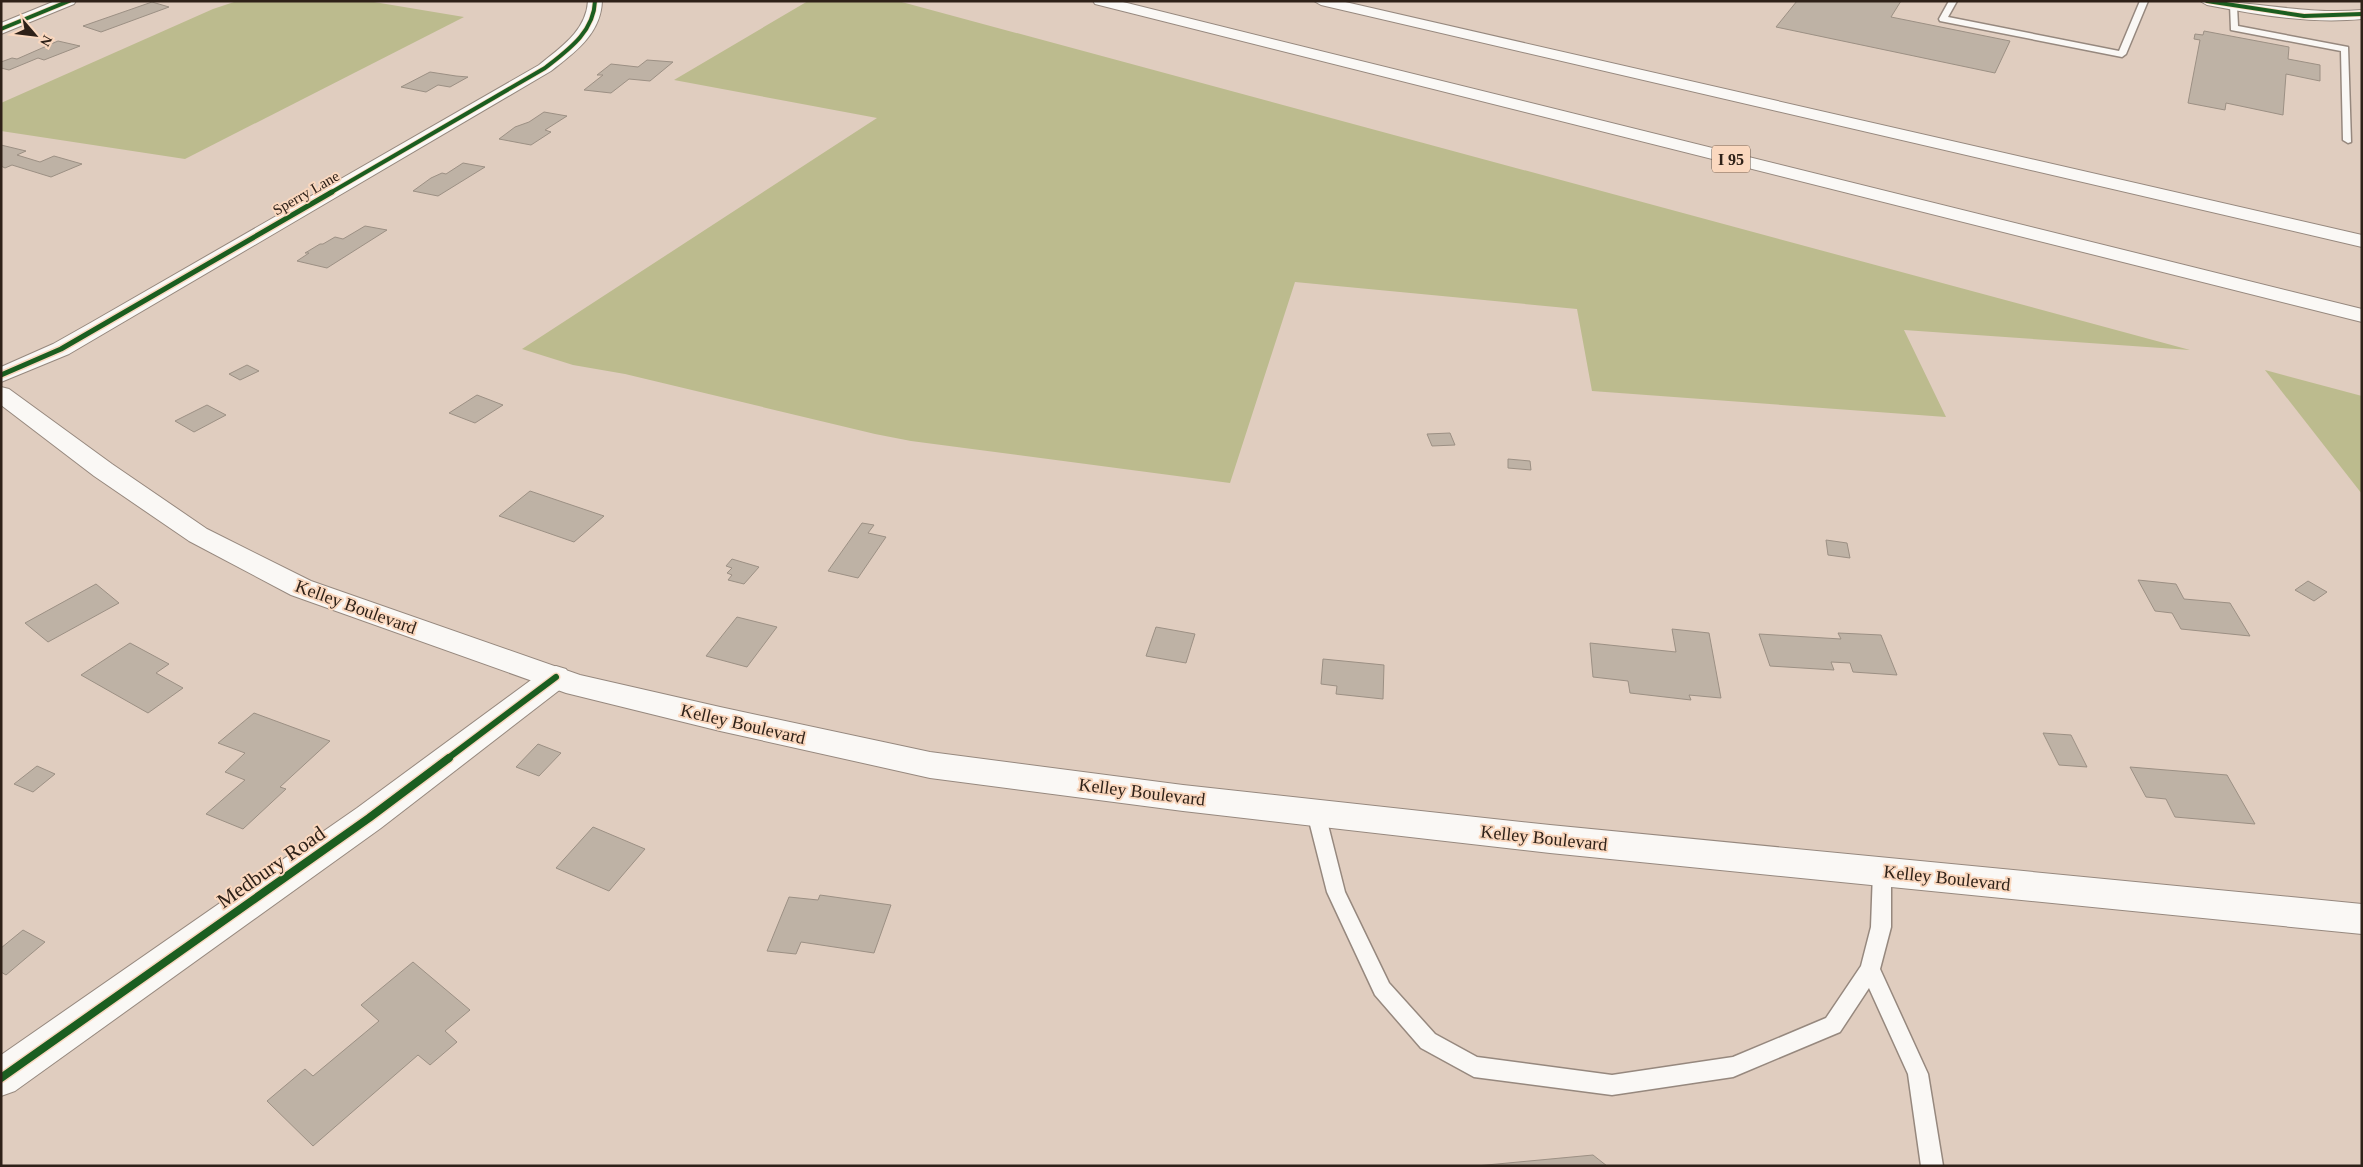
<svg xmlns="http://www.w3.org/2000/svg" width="2363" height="1167" viewBox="0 0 2363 1167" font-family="Georgia,serif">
<rect width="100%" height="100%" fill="#e0cdbf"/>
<!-- green -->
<g fill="#bcbb8e">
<polygon points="237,1 368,1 464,17 185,159 1,131 1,103 213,9"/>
<polygon points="808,1 898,1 2190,350 1904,330 1946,417 1592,391 1577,309 1295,282 1230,483 911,441 875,434 625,374 573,365 522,349 877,118 674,80"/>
<polygon points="2265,370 2362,396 2362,494"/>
</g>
<!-- building -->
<g fill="#beb2a5" stroke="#9c9084">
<polygon points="1797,1 1901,1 1891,17 2010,41 1995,73 1776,27"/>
<polygon points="152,2 169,7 101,32 83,26"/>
<polygon points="2204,31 2289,47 2288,59 2320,65 2320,81 2286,74 2283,115 2226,103 2225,110 2188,103 2200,40 2194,39 2195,34 2203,35"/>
<polygon points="58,41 80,46 44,60 38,58 9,70 1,68 1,62 12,58 17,59"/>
<polygon points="647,60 673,62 650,81 629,79 611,93 584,90 603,75 597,75 611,64 638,67"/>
<polygon points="430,72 456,76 468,77 450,87 438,85 426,92 401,87"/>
<polygon points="544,112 567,116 545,130 551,132 531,145 499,139 515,127 529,122"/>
<polygon points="1,145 26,151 17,155 40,162 54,156 82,164 51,177 12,165 5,168 1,166"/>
<polygon points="463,163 485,167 438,196 413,191 431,178 442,173 446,174"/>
<polygon points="365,226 387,230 327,268 297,261 309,253 305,253 320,244 323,244 335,237 343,239"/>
<polygon points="247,365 259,371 240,380 229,374"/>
<polygon points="477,395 503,405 475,423 449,413"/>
<polygon points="207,405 226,415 194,432 175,421"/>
<polygon points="1450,433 1455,445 1432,446 1427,434"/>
<polygon points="1508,459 1530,461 1531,470 1508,468"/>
<polygon points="530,491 604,516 574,542 499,516"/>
<polygon points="862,523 874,525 868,533 886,537 858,578 828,571"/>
<polygon points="1826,540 1847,543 1850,558 1828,555"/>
<polygon points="732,559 759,567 744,584 728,580 732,575 727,573 732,568 726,566"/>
<polygon points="2138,580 2176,584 2184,599 2230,603 2250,636 2181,629 2172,613 2155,611"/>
<polygon points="2308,581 2327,592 2314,601 2295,590"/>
<polygon points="96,584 119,603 48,642 25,623"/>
<polygon points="737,617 777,627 747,667 706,656"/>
<polygon points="1156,627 1195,634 1186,663 1146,656"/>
<polygon points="1672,629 1709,633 1721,698 1689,695 1691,700 1630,693 1628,681 1593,677 1590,643 1676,652"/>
<polygon points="1838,633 1881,635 1897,675 1853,672 1850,663 1831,662 1834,670 1770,666 1759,634 1841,639"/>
<polygon points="130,643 169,664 156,673 183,688 148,713 81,675"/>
<polygon points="1323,659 1384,665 1383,699 1336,694 1337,686 1321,684"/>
<polygon points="254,713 330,741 280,787 286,789 243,829 206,814 245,780 225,772 245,753 218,743"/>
<polygon points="2043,733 2071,735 2087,767 2059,765"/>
<polygon points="538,744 561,753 539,776 516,767"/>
<polygon points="37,766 55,774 33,792 14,784"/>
<polygon points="2130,767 2227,775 2255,824 2175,817 2166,799 2146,797"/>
<polygon points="593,827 645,849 609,891 556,868"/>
<polygon points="820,895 891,905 874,953 801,942 796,954 767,951 789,897 818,900"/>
<polygon points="23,930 45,942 6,975 1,972 1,948"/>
<polygon points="413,962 470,1010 445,1031 457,1042 430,1065 418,1055 313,1146 267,1101 305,1069 313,1076 379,1021 361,1005"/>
<polygon points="1593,1155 1607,1166 1476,1166"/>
</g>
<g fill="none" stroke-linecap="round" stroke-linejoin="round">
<!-- lane casing -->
<g stroke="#96887e" stroke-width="3">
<g id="lane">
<polygon points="1949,1 1957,1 1948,17 2119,51 2140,1 2148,1 2126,54 2122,57 1940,21 1939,19"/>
<polygon points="2230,4 2237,6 2238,26 2348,47 2351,142 2348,143 2343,140 2341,51 2231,30"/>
<polygon points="1316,806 1322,808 1325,813 1345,892 1389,983 1435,1034 1477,1057 1612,1075 1733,1057 1826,1018 1861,966 1871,927 1873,872 1875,866 1882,864 1889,866 1891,872 1891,927 1880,969 1928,1074 1943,1166 1921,1166 1908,1074 1869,988 1840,1032 1740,1074 1733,1077 1612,1095 1474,1077 1421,1048 1375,995 1327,892 1307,813 1310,808"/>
</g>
</g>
<!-- street casing -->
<g stroke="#96887e" stroke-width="2">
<g id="street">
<polygon points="55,1 76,1 74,4 1,34 1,23"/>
<path d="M588,1H602C601,34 574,53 551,71L69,354L1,382V367L53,344L92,322L539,65C561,47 586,31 588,1Z"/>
<path d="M2200,1C2254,1 2307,15 2362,10V19C2309,24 2259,15 2207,5Z"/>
<polygon points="556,666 566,669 571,677 566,685 381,828 15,1091 1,1096 1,1055 357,808 546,669"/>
</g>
</g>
<!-- secondary casing -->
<g stroke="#96887e" stroke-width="2">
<polygon id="secondary" points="1,387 9,389 112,464 207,529 311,581 580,675 720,707 930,752 1183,785 1550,825 2362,904 2362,934 1550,853 1183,811 930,778 720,731 566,693 291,595 189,541 94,476 1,405"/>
</g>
<!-- highway casing -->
<g stroke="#96887e" stroke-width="2">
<g id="highway">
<polygon points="1093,1 1119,1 2362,309 2362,322 1095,4"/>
<polygon points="1314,1 1341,1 2362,235 2362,247 1321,5"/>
</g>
</g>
<!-- lane -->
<use href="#lane" fill="#faf8f5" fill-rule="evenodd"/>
<!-- street -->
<use href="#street" fill="#faf8f5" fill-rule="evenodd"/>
<!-- secondary -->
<use href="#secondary" fill="#faf8f5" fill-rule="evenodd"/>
<!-- highway -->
<use href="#highway" fill="#faf8f5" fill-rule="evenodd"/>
<!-- cycleway-far3 casing -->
<g stroke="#fad8bf" stroke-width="5.5">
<g id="cycleway-far3">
<polyline points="2207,1 2304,16 2362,14"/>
<polyline points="1,29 69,1"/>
<path d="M330,193L545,68C568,50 594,32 595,1"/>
</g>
</g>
<!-- cycleway-far2 casing -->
<g stroke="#fad8bf" stroke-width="8">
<polyline id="cycleway-far2" points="1,375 61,349 332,192"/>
</g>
<!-- cycleway-far1 casing -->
<g stroke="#fad8bf" stroke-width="9">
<polyline id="cycleway-far1" points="447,759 556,677"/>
</g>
<!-- cycleway casing -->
<g stroke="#fad8bf" stroke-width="11">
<polyline id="cycleway" points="1,1078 369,818 449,758"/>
</g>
<!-- cycleway-far3 -->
<use href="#cycleway-far3" stroke="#1b5e20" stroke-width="4"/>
<!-- cycleway-far2 -->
<use href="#cycleway-far2" stroke="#1b5e20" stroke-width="5"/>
<!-- cycleway-far1 -->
<use href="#cycleway-far1" stroke="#1b5e20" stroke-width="6"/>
<!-- cycleway -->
<use href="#cycleway" stroke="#1b5e20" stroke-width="8"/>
</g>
<g text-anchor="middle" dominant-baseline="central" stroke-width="4" stroke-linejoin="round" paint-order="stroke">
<!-- far-street labels -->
<g font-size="15" fill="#2e2118" stroke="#fad8bf">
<text transform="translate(306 193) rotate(-30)">Sperry Lane</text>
</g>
<!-- shield labels -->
<rect fill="#fad8bf" stroke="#6b584a" stroke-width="1" x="1712" y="145.5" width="38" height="27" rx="4"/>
<g font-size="16" font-weight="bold" fill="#2e2118">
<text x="1731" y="159">I 95</text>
</g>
<!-- street labels -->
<g font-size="18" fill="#2e2118" stroke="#fad8bf">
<text transform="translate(356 607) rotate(20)">Kelley Boulevard</text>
<text transform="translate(743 724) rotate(13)">Kelley Boulevard</text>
<text transform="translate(1142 792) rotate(7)">Kelley Boulevard</text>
<text transform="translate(1544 838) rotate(6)">Kelley Boulevard</text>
<text transform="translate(1947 878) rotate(6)">Kelley Boulevard</text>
</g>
<!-- near-street labels -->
<g font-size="21" fill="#2e2118" stroke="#fad8bf">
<text transform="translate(271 867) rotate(-35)">Medbury Road</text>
</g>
</g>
<!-- border -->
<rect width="2363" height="1167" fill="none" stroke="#2e2118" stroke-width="5"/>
<!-- north arrow -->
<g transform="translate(35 35) rotate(118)" stroke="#fad8bf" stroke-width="4" paint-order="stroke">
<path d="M0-4L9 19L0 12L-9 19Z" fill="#2e2118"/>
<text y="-8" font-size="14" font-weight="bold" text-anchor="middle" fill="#2e2118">N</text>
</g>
</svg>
